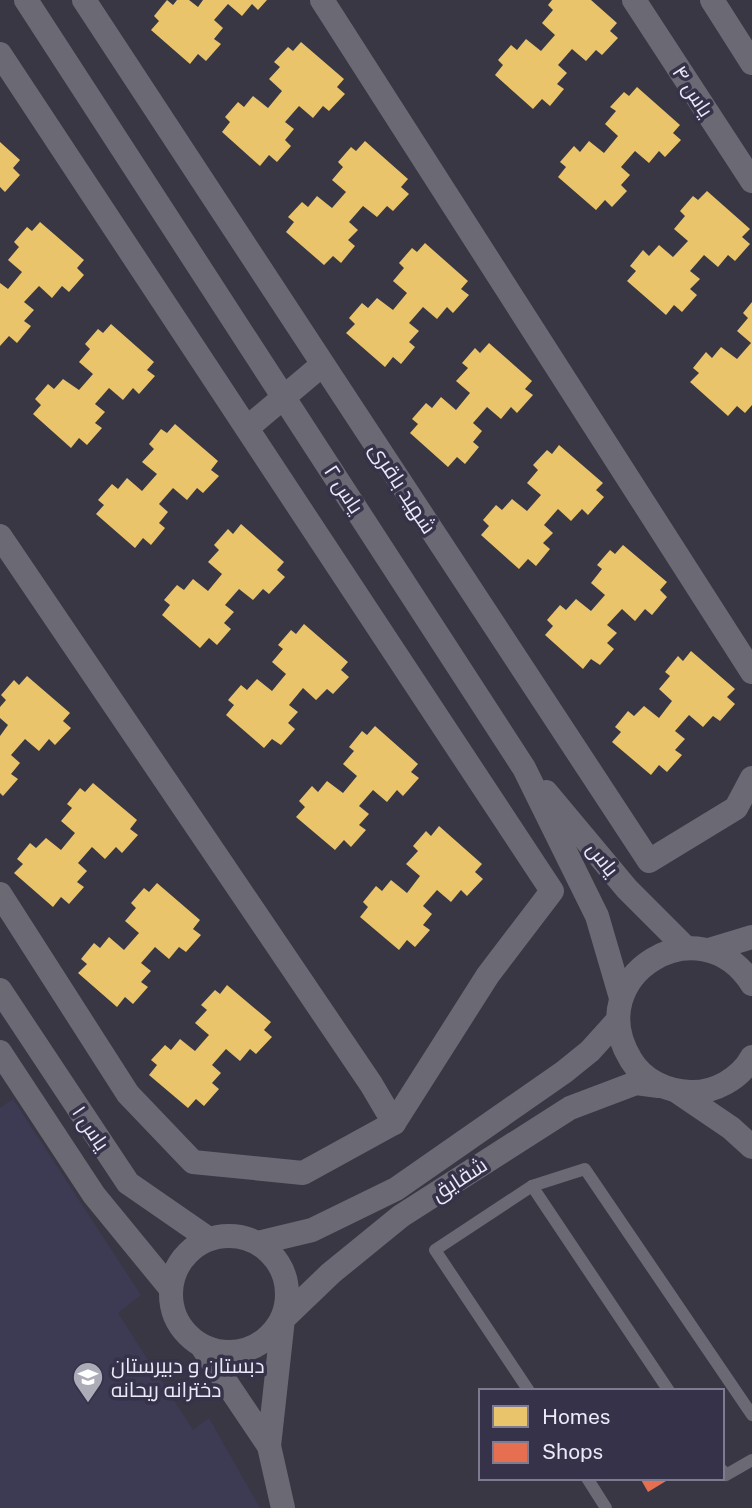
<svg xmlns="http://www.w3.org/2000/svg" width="752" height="1508" viewBox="0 0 752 1508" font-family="'Public Sans',Cairo,sans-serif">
<rect width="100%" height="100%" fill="#393744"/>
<!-- built -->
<polygon fill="#3d3a54" points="13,1099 141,1295 118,1313 193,1430 209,1418 260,1508 0,1508 0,1108"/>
<!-- homes -->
<g fill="#e9c46a">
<polygon points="167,0 173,5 177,0 189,0 198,7 203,0 267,0 258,10 252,4 242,16 228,4 214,20 223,28 214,39 221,44 206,61 198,54 190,64 151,30 159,21 154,16"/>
<polygon points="552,0 591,0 617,23 610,31 618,38 602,55 596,50 586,61 572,49 558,65 567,73 557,84 564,89 550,106 542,99 533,109 495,75 503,65 498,60 511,45 517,50 526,39 541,51 555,35 542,23 553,10 548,5"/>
<polygon points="301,42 344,79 337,87 345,94 329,111 323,106 313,118 299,106 285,122 294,129 285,140 291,146 277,162 269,155 260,166 222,132 230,122 225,117 238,102 244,107 253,96 268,108 282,91 269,79 280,67 274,62 288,47 293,51"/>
<polygon points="637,87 680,125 673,133 681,140 665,157 659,151 649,163 635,151 621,167 630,175 621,185 627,191 612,207 605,200 596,210 558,177 566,167 560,162 574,146 580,152 589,141 604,153 618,136 605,124 616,111 610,107 624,92 629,96"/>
<polygon points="365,141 408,179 401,187 409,194 393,211 387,206 377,217 363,206 349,222 358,230 348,240 355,246 341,263 333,256 324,265 286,232 294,222 288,217 302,202 308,207 317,196 332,208 346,192 332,180 343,167 338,162 351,147 356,151"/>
<polygon points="0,142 20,160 13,168 20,175 5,192 0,187"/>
<polygon points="707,191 750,229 742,237 750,244 735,261 728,255 718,267 704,255 690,271 700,279 690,289 697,295 682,312 674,305 666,315 627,281 636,271 630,266 643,250 649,256 659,245 673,257 688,241 674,229 685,216 680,211 693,196 698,200"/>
<polygon points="40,222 84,260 77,268 84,275 69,292 62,286 52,298 39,286 24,302 34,310 24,321 31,326 17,343 9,336 0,346 0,283 8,289 22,272 8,260 19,247 14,242 27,227 32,231"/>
<polygon points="425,243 468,281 461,289 469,295 453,313 447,307 437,319 423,307 409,323 419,331 409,342 415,347 401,364 393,357 385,367 346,333 355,324 349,318 362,303 368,308 377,298 393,310 407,293 393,281 404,268 399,263 412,248 417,252"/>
<polygon points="752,302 752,405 745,413 737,406 728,416 690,382 699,373 693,368 706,352 712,358 721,347 737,359 751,343 737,331 748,318 743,313"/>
<polygon points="111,324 154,362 147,370 155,376 139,394 133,388 123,400 109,388 95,404 105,412 95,423 102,428 87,445 79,438 71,448 33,414 41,405 35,399 48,384 54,389 63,379 79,390 93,374 79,362 90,349 85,344 98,329 103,333"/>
<polygon points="489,343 532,381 525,389 533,395 517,413 511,407 501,419 487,407 473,423 482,431 473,442 479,447 465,464 457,457 448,467 410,433 418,424 412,419 426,403 432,408 441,397 456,410 470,393 456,381 468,368 462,363 475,348 480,353"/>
<polygon points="175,424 218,461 211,470 219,476 203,493 197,488 187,500 173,488 159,504 168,512 159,523 165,528 151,545 143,538 135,548 96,514 104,505 98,500 112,484 118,489 127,478 142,491 157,474 142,462 154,449 149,444 161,429 167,433"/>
<polygon points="559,445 603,483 596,490 604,497 588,515 582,509 571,521 558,509 544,525 553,533 543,543 550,549 536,566 528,559 519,569 481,535 489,526 483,520 496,505 502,510 512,499 527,511 541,495 527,483 538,470 533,465 547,450 552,454"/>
<polygon points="241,524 284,562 277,570 285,577 269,594 263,589 253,600 239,589 225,605 234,612 224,623 231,629 217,645 209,638 200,648 162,615 170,605 164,600 177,585 184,590 193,579 208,591 222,574 208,562 219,550 214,545 228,529 233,534"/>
<polygon points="623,545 667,582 660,590 667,597 652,615 645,609 635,621 622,609 607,625 617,633 607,643 614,649 600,665 591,659 583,669 545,635 553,626 547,620 560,605 566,610 576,599 591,611 605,595 591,583 602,569 597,565 610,550 615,554"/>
<polygon points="304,624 348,662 341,670 349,677 333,694 327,689 316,700 303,688 289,705 298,712 288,723 295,729 281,745 272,739 264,748 226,715 234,705 228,700 241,685 247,690 257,679 272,691 286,674 272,662 283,649 278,645 291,630 296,634"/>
<polygon points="691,651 735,689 727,697 735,704 720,721 713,716 703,727 689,715 675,731 685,739 675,750 682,755 667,772 659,765 651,775 612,742 621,732 615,727 628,711 634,716 644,706 659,718 672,701 659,689 670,676 665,672 678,656 683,661"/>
<polygon points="27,676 70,713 63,721 71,728 55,745 49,739 39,751 25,739 11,755 20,763 11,774 18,779 3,796 0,793 0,736 8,725 0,718 0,707 6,700 1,695 14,680 19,685"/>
<polygon points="375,726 418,764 411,772 419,778 403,796 397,790 387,802 373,790 359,806 369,814 359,825 366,830 351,847 344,840 335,850 296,817 305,807 299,801 312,786 318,792 327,781 343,793 357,776 343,764 354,751 349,747 362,731 367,735"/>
<polygon points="93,783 137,820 130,829 138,835 122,853 116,847 105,859 92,847 78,863 87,871 77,882 84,887 69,904 61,897 53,907 14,873 23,864 17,859 30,843 36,848 46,838 61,850 75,833 61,821 72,808 67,804 80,788 85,792"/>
<polygon points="439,826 482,864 475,872 483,879 467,896 461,890 451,902 437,890 423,906 432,914 423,925 430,930 415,947 407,940 399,950 360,917 368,907 363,902 376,886 382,891 391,880 407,893 420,876 406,864 418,851 413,846 426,831 431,836"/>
<polygon points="157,883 200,920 193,929 201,935 186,952 179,947 169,959 155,947 141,963 151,971 141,982 148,987 133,1004 125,997 117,1007 78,973 87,964 81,959 94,943 100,948 109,937 124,950 139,933 125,921 136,908 131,903 144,888 149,892"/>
<polygon points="227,985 271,1022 264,1030 272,1037 256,1054 250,1049 240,1061 226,1049 212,1065 221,1073 212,1083 219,1089 204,1106 196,1099 188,1108 149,1075 157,1065 151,1060 165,1045 171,1050 180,1039 195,1051 209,1035 195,1023 207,1010 201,1005 215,990 220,994"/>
</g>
<!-- shops -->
<polygon fill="#e76f51" points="640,1478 671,1478 648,1492"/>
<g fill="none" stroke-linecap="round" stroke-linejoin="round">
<!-- lane -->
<g stroke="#6b6a74" stroke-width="12">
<polyline points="532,1186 669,1391"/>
<polyline points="529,1391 435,1250 532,1186 585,1169 752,1415"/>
<polyline points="722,1470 726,1475 752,1460"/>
<polyline points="587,1478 606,1508"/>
</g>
<!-- street -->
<g stroke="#6b6a74" stroke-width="24">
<polyline points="26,0 524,768 597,916 621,998"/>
<polyline points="84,0 649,861 736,808 752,778"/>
<polyline points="322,0 752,672"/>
<polyline points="634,0 752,181"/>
<polyline points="712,0 752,63"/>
<polyline points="0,54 552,891 488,975 394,1123"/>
<polyline points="247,428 322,365"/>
<polyline points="0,536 371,1084 394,1123 303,1173 193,1162 128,1094 0,894"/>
<polyline points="546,792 627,889 686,948"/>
<polyline points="709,950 752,937"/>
<path d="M752,984C700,902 579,976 631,1060C643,1080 666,1091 690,1092C714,1093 740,1079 752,1057"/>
<polyline points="0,990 128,1183 209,1239"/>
<polyline points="0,1052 94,1195 171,1289"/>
<polyline points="678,1092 731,1128 752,1147"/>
<circle cx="229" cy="1294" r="58"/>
<polyline points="258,1243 312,1230 396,1189 564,1072 590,1051 618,1020"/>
<polyline points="201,1345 269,1446 283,1319 331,1273 401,1216 570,1108 636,1083 659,1086"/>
<polyline points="269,1446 283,1508"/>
</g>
</g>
<!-- icons -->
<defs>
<g id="school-pin" transform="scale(1.575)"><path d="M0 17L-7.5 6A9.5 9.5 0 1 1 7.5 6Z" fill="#acabb8" stroke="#353249"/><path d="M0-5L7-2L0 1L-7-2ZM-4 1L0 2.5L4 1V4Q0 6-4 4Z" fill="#fff"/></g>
</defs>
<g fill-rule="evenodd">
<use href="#school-pin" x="88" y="1377"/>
</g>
<g text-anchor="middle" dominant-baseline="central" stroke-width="7" stroke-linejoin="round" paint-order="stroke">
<!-- street labels -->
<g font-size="21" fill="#eae9f7" stroke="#353249">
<text transform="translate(693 91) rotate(57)">یاس ۴</text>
<text transform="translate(403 488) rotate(57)">شهید باقری</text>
<text transform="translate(344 489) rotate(57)">یاس ۲</text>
<text transform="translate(603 859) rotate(52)">یاس</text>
<text transform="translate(91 1128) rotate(56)">یاس ۱</text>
<text transform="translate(459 1179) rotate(-33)">شقایق</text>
</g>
<!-- poi labels -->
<g font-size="21" fill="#eae9f7" stroke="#353249" text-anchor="start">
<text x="111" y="1365">دبستان و دبیرستان<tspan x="111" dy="24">دخترانه ریحانه</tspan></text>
</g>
</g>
<!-- legend -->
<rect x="479" y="1389" width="245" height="91" fill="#353249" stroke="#7d7b8f" stroke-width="2"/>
<rect x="493" y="1406" width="35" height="21" fill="#e9c46a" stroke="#7d7b8f" stroke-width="2"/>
<text x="542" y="1424" font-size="21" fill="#eae9f7">Homes</text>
<rect x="493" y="1442" width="35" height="21" fill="#e76f51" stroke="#7d7b8f" stroke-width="2"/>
<text x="542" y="1459" font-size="21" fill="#eae9f7">Shops</text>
</svg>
